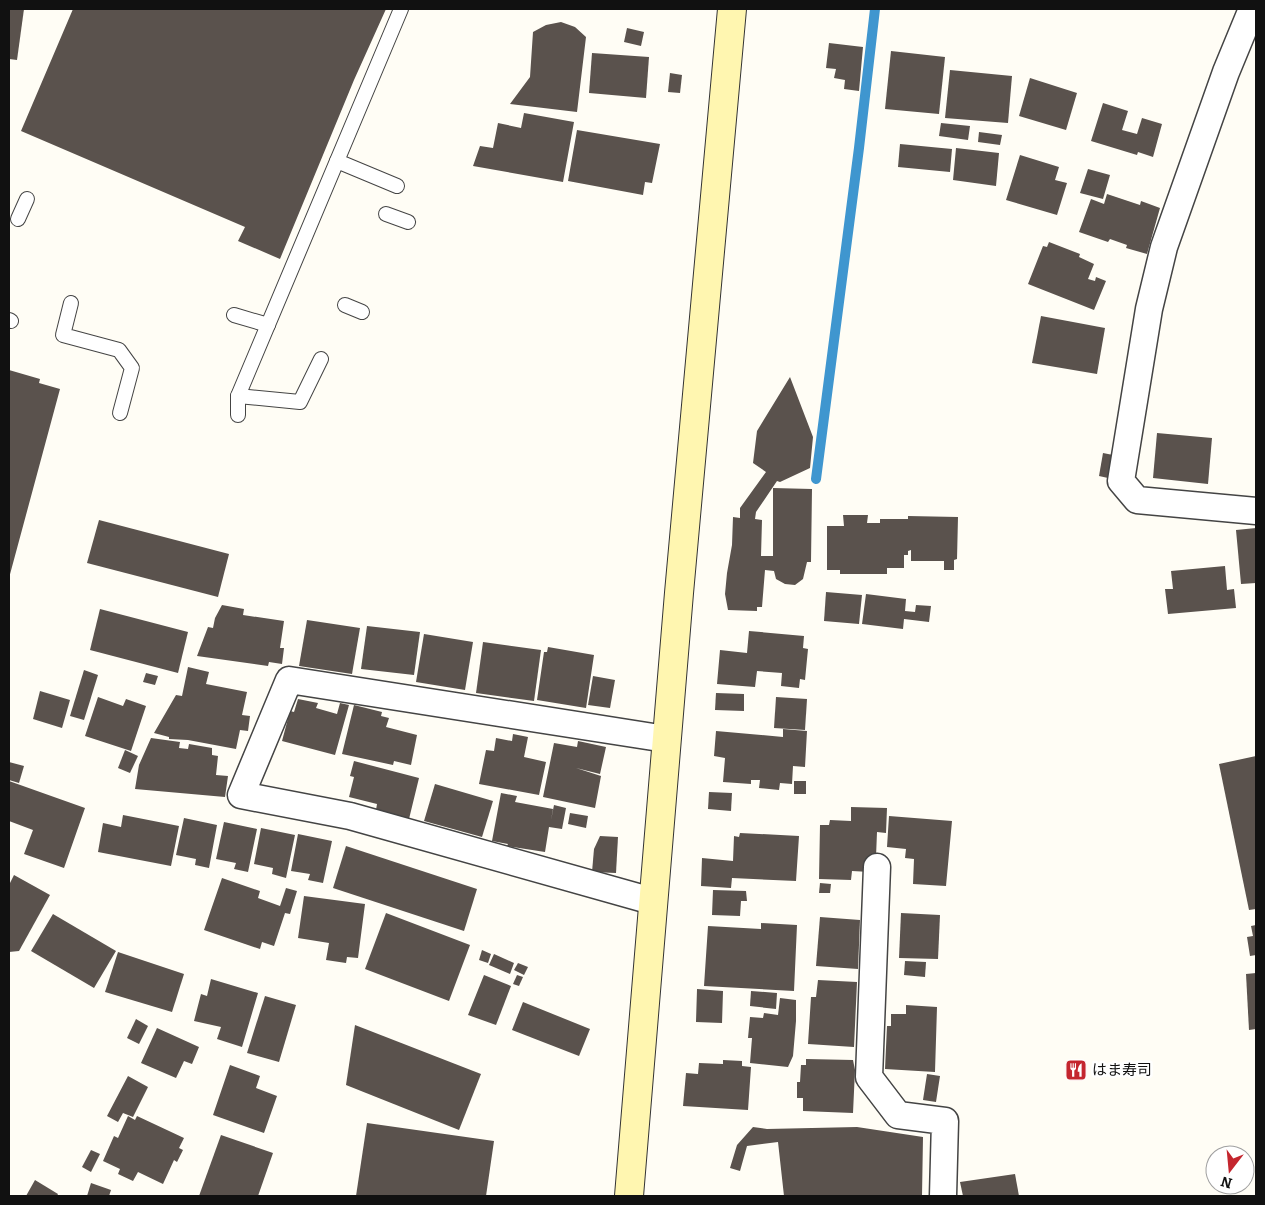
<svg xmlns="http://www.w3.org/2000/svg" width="1265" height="1205" viewBox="0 0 1265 1205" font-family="Bitter,'Noto Sans JP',serif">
<rect width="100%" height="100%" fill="#fffdf5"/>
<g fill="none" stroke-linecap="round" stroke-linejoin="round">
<!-- stream -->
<polyline stroke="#3f96cf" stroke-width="10" points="816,479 859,148 875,9"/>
</g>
<!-- building -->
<g fill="#5a524d">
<polygon points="9,9 24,9 17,60 9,59"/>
<polygon points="73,9 386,9 354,80 280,259 238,241 245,227 21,131"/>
<polygon points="561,22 575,27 586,37 577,112 510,104 530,77 533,32 546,25"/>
<polygon points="627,28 644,32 641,46 624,42"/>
<polygon points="829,43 863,47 859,91 844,89 845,80 834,78 836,69 826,68"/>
<polygon points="891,51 945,57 939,114 885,109"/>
<polygon points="592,53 649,57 646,98 589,93"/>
<polygon points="950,70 1012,76 1008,123 945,118"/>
<polygon points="670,73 682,75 680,93 668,92"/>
<polygon points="1030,78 1077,93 1066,130 1019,116"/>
<polygon points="1103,103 1128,111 1122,130 1137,134 1142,118 1162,124 1153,157 1138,152 1137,155 1091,141"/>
<polygon points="524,113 574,122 563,182 473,166 480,146 493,148 498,123 521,128"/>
<polygon points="941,123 970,126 968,140 939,136"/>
<polygon points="577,130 660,144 652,183 645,182 643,195 568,181"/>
<polygon points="979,132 1002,135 1000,145 978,142"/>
<polygon points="900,144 952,149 950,172 898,167"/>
<polygon points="956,148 999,153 996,186 953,180"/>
<polygon points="1020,155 1059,167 1055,180 1067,183 1057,215 1006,200"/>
<polygon points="1088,169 1110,175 1103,199 1080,193"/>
<polygon points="1107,194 1140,205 1141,201 1160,208 1147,254 1126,248 1127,245 1110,239 1108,242 1079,232 1091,199 1104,204"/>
<polygon points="1049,242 1080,254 1079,257 1094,264 1088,279 1095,281 1096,277 1106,281 1094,310 1028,284 1043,246 1047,247"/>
<polygon points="1041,316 1105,328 1097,374 1032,363"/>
<polygon points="9,370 40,379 39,383 60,389 9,578"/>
<polygon points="790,377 813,437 810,468 780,482 777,481 756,512 755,519 762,520 761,556 773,556 773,488 812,489 811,562 807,562 803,579 795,585 785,584 776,579 774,571 765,570 762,607 757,607 757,611 728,610 725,594 727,573 732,545 733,517 740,518 740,508 766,472 753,463 757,431"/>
<polygon points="1157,433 1212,438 1208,484 1153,478"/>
<polygon points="1103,453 1113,455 1108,478 1099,476"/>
<polygon points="843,515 868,515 867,523 880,523 880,519 908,519 908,516 958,517 957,559 954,560 954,570 944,570 944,561 911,561 911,550 908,551 908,543 908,555 904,555 904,568 887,568 887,574 840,574 840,570 827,570 827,526 844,526"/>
<polygon points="99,520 229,554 218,597 87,563"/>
<polygon points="1256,528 1256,583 1241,584 1236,530"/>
<polygon points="1225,566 1227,590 1234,589 1236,608 1168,614 1165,589 1173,589 1171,571"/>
<polygon points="826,592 862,595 859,624 824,621"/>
<polygon points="866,594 906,599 905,611 915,612 916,605 931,606 929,622 904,619 903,629 862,624"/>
<polygon points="222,605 244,609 243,615 284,621 280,648 284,648 282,664 269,662 268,666 197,656 208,627 213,628 215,618"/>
<polygon points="100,609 188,632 178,673 90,650"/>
<polygon points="307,620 360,628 352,674 299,666"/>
<polygon points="367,626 420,632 414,675 361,669"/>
<polygon points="749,631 804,636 803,648 808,649 805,680 800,679 799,688 781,686 782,673 757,671 755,687 717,684 720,650 747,653"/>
<polygon points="424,634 473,642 465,690 416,682"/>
<polygon points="483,642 541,650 534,701 476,693"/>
<polygon points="548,647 594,655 586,708 537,700 544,652 547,652"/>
<polygon points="188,667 209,672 206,684 247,692 242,715 250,716 248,731 240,730 236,749 188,740 169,739 169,737 154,733 176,695 182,696"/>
<polygon points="84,670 98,675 84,720 70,716"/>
<polygon points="146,673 158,676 155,685 143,682"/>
<polygon points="593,676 615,680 610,708 588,705"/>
<polygon points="40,691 70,700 62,728 33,719"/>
<polygon points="716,693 744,694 744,711 715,710"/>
<polygon points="98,697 123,706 126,699 146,706 131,751 85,736"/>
<polygon points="776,697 807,699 805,730 774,728"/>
<polygon points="298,699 318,703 316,708 337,714 340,703 349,705 335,755 282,741 290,711 294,712"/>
<polygon points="354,705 382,712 381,716 389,718 386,727 417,735 411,765 394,761 393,765 342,754"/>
<polygon points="783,729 807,731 805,767 793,766 792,784 780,783 779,790 759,788 760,780 751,780 751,784 723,782 725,758 714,756 716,731 783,737"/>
<polygon points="513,734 528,737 524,757 546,762 539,795 479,784 486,750 494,751 496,738 512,741"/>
<polygon points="151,738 180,742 179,748 188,749 189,744 212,748 212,755 218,756 216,775 228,776 225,797 135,789 139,765"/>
<polygon points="578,741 606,747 600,774 576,768 601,776 595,808 543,797 554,743 577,747"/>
<polygon points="125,750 138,756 130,773 118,768"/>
<polygon points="1256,756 1256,909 1249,910 1219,764"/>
<polygon points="354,761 419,778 409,819 376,810 377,804 349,797 354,777 350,776"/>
<polygon points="9,762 24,766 19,783 9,780"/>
<polygon points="9,781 85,808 64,868 24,854 33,830 9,821"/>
<rect x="794" y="781" width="12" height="13"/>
<polygon points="435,784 493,801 482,837 424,821"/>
<polygon points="709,792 732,793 731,811 708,809"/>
<polygon points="501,793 517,796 515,802 553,809 551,820 554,805 566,808 562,829 549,827 545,852 507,846 508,844 492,841"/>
<polygon points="851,807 887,808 886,833 877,832 876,857 870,872 852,871 851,880 819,879 820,825 829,825 830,820 851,821"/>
<polygon points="570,813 588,816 586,828 568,824"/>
<polygon points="123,815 179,826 171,866 98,852 103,823 121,827"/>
<polygon points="889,816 952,821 946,886 913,884 914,859 905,858 906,849 887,847"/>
<polygon points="184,818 217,825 209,868 195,865 196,859 176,855"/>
<polygon points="224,822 257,829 248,872 234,869 236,863 216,859"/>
<polygon points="261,828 295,835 286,878 272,874 273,868 254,864"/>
<polygon points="740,833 799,836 796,881 732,878 731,888 701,886 702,858 733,861 734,836 739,837"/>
<polygon points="298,834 332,841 323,883 308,880 310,874 291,871"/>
<polygon points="600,836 618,837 616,873 592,872 594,849"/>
<polygon points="346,846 477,889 464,931 333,888"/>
<polygon points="14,875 50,895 19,951 9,952 9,885"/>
<polygon points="222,878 260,891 258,898 280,906 286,888 297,891 290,914 285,913 274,946 262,942 260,949 204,930"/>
<polygon points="820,883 831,884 830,893 819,893"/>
<polygon points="713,890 746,891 747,901 741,901 740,916 712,915"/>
<polygon points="304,896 365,904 358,958 347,957 346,963 326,960 329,943 298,938"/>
<polygon points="386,913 470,945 449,1001 365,969"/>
<polygon points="901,913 940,915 938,959 899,958"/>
<polygon points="53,914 116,951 94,988 31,951"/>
<polygon points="820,917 860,920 858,969 816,966"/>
<polygon points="761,923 797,925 794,991 704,986 708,926 761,929"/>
<polygon points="1256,925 1256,955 1250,956 1247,937 1253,936 1251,926"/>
<polygon points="482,950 491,954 488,963 479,960"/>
<polygon points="118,952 184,974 172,1012 105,992"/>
<polygon points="494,954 514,963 510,974 489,965"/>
<polygon points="905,961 926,962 925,977 904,975"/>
<polygon points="518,963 528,967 524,975 514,970"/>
<polygon points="1256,973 1256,1029 1249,1030 1246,974"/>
<polygon points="484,975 511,986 496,1025 468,1015"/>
<polygon points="517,975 523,977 519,986 513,984"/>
<polygon points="211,979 258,993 242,1047 217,1039 221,1027 194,1021 201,994 207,996"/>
<polygon points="818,980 857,982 854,1047 808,1044 811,997 816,997"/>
<polygon points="697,989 723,991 722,1023 696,1022"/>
<polygon points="751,991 777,993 776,1009 750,1006"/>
<polygon points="265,996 296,1005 279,1062 247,1053"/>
<polygon points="780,998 796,1000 796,1021 793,1056 788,1067 750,1063 752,1038 748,1038 750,1017 763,1018 764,1013 778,1015"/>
<polygon points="523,1002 590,1029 579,1056 512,1030"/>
<polygon points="906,1005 937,1007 935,1072 885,1069 887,1026 891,1026 891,1014 906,1014"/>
<polygon points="136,1019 148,1026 139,1044 127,1038"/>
<polygon points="355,1025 481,1074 459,1130 346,1085"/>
<polygon points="157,1028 199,1047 192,1064 184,1061 176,1078 141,1063"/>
<polygon points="806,1059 853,1060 855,1070 853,1113 803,1111 803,1098 797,1098 797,1082 800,1082 801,1065 806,1065"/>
<polygon points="723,1060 742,1061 742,1066 751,1067 748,1110 683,1106 686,1073 698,1074 699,1063 723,1064"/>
<polygon points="230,1065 260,1076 256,1088 277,1096 264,1133 213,1115"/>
<polygon points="927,1074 940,1076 936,1102 923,1100"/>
<polygon points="128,1076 148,1087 133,1117 123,1113 118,1122 107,1116"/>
<polygon points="128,1116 135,1120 137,1116 184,1138 179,1148 183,1150 177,1162 174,1160 163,1184 138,1172 133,1181 118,1174 120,1169 103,1161 114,1136 118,1138"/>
<polygon points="367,1123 494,1141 486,1196 356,1196"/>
<polygon points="753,1127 767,1129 857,1127 923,1137 922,1196 784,1196 778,1142 747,1146 740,1171 730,1168 737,1145"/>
<polygon points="221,1135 273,1153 258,1196 199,1196"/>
<polygon points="91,1150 100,1154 91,1172 82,1167"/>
<polygon points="1015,1174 1019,1196 963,1196 960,1182"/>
<polygon points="35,1180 58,1194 57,1196 26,1196"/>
<polygon points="91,1183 111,1190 109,1196 87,1196"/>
</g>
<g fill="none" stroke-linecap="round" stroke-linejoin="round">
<!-- lane casing -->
<g stroke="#444" stroke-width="16">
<g id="lane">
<polyline points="337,161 397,186"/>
<polyline points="386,214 408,222"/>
<polyline points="18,219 27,199"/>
<polyline points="71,303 63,335 119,350 132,368 120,413"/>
<polyline points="345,305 362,312"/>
<polyline points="234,315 268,325"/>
<polyline points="9,320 11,321"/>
<polyline points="238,396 300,402 321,359"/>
<polyline points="238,415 238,396 401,9"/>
</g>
</g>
<!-- street casing -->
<g stroke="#444" stroke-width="29">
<g id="street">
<polyline points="1252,9 1226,72 1164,247 1149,309 1121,481 1137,500 1256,511"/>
<polyline points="877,867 869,1077 898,1115 945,1121 943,1196"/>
<polyline points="652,901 350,816 241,795 289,680 666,739"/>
</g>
</g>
<!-- secondary casing -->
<g stroke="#333" stroke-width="30">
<polyline id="secondary" points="629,1196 679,593 732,9"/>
</g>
<!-- lane -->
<use href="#lane" stroke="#fff" stroke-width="14"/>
<!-- street -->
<use href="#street" stroke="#fff" stroke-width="26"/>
<!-- secondary -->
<use href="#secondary" stroke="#fff6b0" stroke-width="28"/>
</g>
<!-- icons -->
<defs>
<g id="restaurant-square" transform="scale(1.125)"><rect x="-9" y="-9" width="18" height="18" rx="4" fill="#c4262e" stroke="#fff"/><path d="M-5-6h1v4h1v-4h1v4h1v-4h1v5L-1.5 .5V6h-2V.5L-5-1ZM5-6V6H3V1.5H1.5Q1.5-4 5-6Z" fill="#fff"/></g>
</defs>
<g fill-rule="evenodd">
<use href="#restaurant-square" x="1076" y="1070"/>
</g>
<g text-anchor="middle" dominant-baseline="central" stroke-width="5" stroke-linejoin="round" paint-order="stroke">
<!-- poi labels -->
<g font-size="15" fill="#111" stroke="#fff" text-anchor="start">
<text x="1092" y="1070">はま寿司</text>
</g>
</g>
<!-- border -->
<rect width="1265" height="1205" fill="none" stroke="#111111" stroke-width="20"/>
<!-- north arrow -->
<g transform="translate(1230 1170) rotate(196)"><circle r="24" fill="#ffffff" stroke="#a0a0a0"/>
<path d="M0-4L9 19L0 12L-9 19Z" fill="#c4262e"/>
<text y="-8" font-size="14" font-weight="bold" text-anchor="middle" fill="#111111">N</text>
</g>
</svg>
